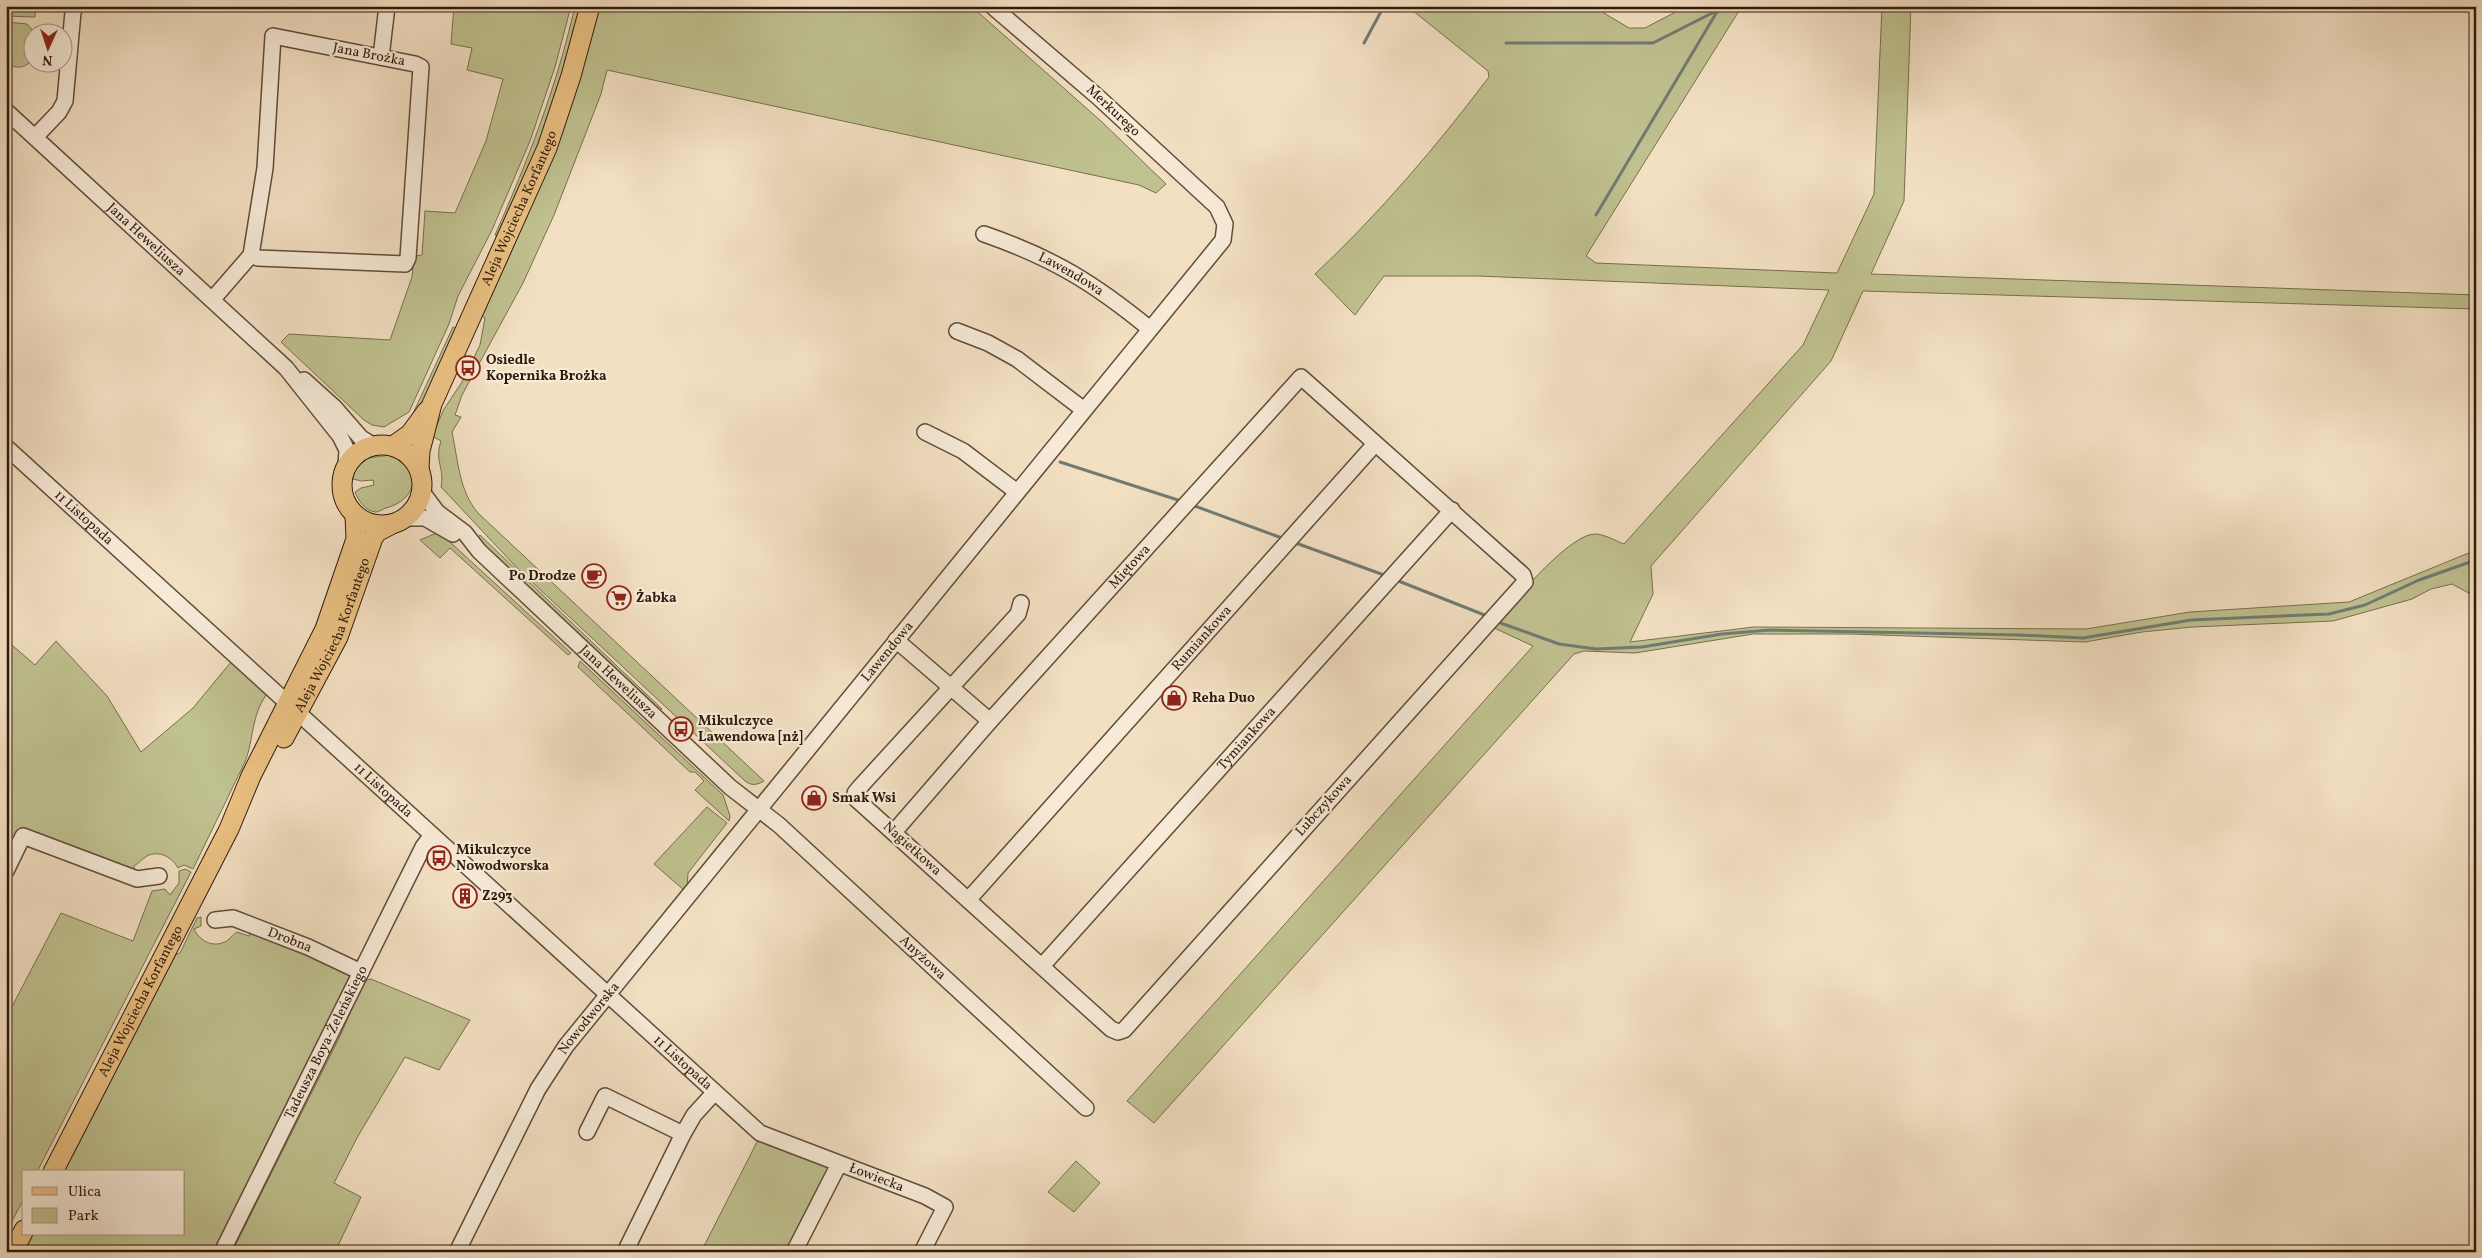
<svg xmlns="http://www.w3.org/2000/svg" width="2482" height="1258" viewBox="0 0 2482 1258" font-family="Vollkorn,serif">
<rect width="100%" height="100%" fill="#f3e0c3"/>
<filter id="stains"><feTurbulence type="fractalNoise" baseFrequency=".004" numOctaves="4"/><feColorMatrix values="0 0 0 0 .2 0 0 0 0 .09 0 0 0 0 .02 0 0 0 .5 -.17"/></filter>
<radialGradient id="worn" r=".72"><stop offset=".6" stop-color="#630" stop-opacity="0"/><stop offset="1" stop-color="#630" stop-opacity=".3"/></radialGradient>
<!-- green -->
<g fill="#c0c190" stroke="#786e4d">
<polygon points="6,6 36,6 35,17 6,16"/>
<polygon points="454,6 571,6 555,67 530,141 492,230 458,296 449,324 409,412 384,427 372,425 364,420 281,342 289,334 390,340 412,277 414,256 422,255 425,211 455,213 486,141 503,79 467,70 472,48 451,44"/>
<path d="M575,6H581L564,74L538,148L499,237L495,235C528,160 557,86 575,6Z"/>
<path d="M598,6H971L1102,122L1166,184L1156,193L1139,185L607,70L601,94L554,215L523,283L462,395L455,415L461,417L452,432C458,460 459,491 478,513L764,781C757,785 751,786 745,781L517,568L441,487C445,468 434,461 441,441L432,436L444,409L462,382L480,345L485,318L482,316C528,215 573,115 598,6Z"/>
<path d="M1407,6H1592L1629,28H1645L1687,6H1742L1586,256L1596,263L1837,273L1874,194L1882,6H1911L1904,201L1871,274L2476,295V309L1863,291L1831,361L1651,566L1653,594L1630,642L1754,627L2086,629L2190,612L2349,602L2476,550V597L2452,584L2431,589L2412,599L2333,621L2192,627L2142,632L2085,642L1851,634H1753L1635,653L1584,651L1574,654L1154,1123L1127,1101L1533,646L1492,627L1500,615C1519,596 1570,534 1595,534C1604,534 1616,541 1624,544L1803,345L1829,290L1478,276H1384L1355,315L1315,274C1379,214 1436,147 1489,77L1488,71Z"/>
<path d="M6,22L27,24L34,32L32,60C24,69 16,69 6,63Z"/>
<polygon points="453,327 457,329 415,421 410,420"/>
<path d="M398,453C422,473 416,500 386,508C383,509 379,512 376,512C366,512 358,500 355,492L361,488L374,485L373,480L361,481L353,479C357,450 380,460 398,453Z"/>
<polygon points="439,532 571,653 568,655 450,548 440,558 420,540"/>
<polygon points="480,535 662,709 659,712 477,539"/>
<path d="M6,640L35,665L56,641L107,696L141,752L193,708L231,662L267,694C251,715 254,739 245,762L193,869L184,865L178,868C172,857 159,850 147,856C142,859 139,863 134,866L135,872L19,830L14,838L6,835Z"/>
<polygon points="580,661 723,795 730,816 729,821 695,790 704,781 695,772 690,772 578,667"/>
<polygon points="707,807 727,823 688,873 687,888 685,891 654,864"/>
<polygon points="185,869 191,872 37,1172 24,1172 24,1198 6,1233 6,1018 61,913 133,941 152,891 165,889 170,895 179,883 179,871"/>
<path d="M201,917V926L194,929C200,942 215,949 228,940C232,937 233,934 237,932L249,936L251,930L351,973L353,979L217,1252H24L33,1234H184V1172H64L175,955L180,953L197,918Z"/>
<polygon points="371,979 470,1020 439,1070 405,1057 358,1136 334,1183 361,1197 335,1252 232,1252 340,1036 364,981"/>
<polygon points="759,1138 830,1167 788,1252 701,1252"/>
<polygon points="1076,1161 1100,1183 1074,1212 1048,1192"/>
</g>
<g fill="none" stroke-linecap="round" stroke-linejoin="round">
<!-- stream -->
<g stroke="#717b73" stroke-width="3">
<polyline points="1364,43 1384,6"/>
<polyline points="1506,43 1653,43 1726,6"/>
<polyline points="1596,215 1718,10"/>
<polyline points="1060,462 1181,501"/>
<polyline points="1192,505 1282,538"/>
<polyline points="1293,542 1384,575"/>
<polyline points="1396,580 1487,616"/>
<polyline points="1495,621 1559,644 1596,649 1642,647 1722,634 1770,630 2019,635 2083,638 2191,620 2329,614 2365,605 2419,580 2476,560"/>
</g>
<!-- minor casing -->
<g stroke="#604c38" stroke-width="18">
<g id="minor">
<polyline points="381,57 387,6"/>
<path id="s1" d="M6,111L286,368L340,436L347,450L346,467"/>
<polyline points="36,136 59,112 65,101 73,12 76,6"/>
<path id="s2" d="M984,234C1053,258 1094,283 1150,329"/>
<polyline points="212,300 251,255 258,258 405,264 408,258 421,67 415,64 273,36 265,168 251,255"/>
<polyline points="957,331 988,343 1017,359 1084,410"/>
<polyline points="304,380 334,407 361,438 374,446"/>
<polyline points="925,432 963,451 1017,492"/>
<path id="s3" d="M6,447L760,1133L925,1196L945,1207L922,1252"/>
<path id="s4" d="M422,492L437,512L465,533L479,551L730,787L779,825L1086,1108"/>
<polyline points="406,518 425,518 453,534"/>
<polyline points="896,640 990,721"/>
<path id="s5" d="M894,832L990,721L1301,377L1523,575L1525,582L1124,1030L1118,1032L1111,1029L855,798V793L859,788L1018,614L1021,603"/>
<polyline points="6,871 23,836 137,879 159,876"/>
<path id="s6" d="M968,900L1375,444"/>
<path id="s7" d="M215,920L233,918L308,947L361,972"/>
<path id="s8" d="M1042,966L1452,510"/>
<polyline points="587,1132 605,1096 683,1134"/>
<path id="s9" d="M222,1252L423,847L432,835"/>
<path id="s10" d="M457,1252L538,1089L566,1046L1223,240L1225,224L1217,207L1098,97L992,6"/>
<polyline points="625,1252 683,1134 694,1115 714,1093"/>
<polyline points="794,1252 839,1164"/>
</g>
</g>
<!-- major casing -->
<g stroke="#2f1a0a" stroke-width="21">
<g id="major">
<circle cx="382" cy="485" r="40"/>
<polyline points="393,446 410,434 427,411"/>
<path id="s11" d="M419,469L420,451L432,404L547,148L571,76L590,6"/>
<path id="s12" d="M284,738L338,637L373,538L377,532L392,524"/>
<path id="s13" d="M53,1172L229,829L251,776L325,629L356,539L355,515"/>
<polyline points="13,1252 24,1230"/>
</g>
</g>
<!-- minor -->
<use href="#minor" stroke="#f7ebd8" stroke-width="15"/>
<!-- major -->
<use href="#major" stroke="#eac082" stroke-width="19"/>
</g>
<!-- icons -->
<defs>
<g id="bus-ring" transform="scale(1.25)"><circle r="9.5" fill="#f7ebd8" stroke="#8f2418" stroke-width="1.5"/><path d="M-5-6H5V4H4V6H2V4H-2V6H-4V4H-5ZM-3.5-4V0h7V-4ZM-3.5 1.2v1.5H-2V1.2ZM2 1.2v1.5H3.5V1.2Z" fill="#8f2418"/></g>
<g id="cafe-ring" transform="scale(1.25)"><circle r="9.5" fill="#f7ebd8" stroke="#8f2418" stroke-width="1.5"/><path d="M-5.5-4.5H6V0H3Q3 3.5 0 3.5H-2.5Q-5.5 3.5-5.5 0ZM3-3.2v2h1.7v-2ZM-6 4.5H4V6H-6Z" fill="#8f2418"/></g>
<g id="supermarket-ring" transform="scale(1.25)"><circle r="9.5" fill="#f7ebd8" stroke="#8f2418" stroke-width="1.5"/><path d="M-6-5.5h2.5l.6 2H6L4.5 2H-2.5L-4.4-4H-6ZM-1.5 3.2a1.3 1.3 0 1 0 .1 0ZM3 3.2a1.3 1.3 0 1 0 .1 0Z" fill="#8f2418"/></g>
<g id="shop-ring" transform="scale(1.25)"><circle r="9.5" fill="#f7ebd8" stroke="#8f2418" stroke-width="1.5"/><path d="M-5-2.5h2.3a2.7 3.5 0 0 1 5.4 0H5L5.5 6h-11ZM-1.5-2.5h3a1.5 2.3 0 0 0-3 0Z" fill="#8f2418"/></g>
<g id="building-ring" transform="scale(1.25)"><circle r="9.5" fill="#f7ebd8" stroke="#8f2418" stroke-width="1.5"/><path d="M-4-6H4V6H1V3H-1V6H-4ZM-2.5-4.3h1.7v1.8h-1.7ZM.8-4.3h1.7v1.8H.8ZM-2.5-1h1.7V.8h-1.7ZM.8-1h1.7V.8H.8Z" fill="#8f2418"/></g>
</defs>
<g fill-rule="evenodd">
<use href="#bus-ring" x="468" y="368"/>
<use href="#cafe-ring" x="594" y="576"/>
<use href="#supermarket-ring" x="619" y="598"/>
<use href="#shop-ring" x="1174" y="698"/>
<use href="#bus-ring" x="681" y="729"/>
<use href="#shop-ring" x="814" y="798"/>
<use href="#bus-ring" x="439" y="858"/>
<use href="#building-ring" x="465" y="896"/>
</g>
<g text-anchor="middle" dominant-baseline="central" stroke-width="4.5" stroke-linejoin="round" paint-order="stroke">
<!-- street labels -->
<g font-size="14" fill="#2f1a0a" stroke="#f7ebd8">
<text transform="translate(369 55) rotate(11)">Jana Brożka</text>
<text transform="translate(1113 111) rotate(43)">Merkurego</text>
<text stroke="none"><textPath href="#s11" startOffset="281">Aleja Wojciecha Korfantego</textPath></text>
<text stroke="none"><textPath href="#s1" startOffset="190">Jana Heweliusza</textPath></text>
<text stroke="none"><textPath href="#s2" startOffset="96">Lawendowa</textPath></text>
<text stroke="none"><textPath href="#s3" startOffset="105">11 Listopada</textPath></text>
<text stroke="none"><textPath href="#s5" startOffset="355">Miętowa</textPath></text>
<text stroke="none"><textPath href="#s12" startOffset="114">Aleja Wojciecha Korfantego</textPath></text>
<text stroke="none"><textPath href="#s6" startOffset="351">Rumiankowa</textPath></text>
<text stroke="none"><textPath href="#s10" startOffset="742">Lawendowa</textPath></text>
<text stroke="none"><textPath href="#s4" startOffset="274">Jana Heweliusza</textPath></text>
<text stroke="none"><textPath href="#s8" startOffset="306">Tymiankowa</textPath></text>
<text stroke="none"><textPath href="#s3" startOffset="510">11 Listopada</textPath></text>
<text transform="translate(1324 806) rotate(-48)">Lubczykowa</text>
<text transform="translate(912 849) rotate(42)">Nagietkowa</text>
<text stroke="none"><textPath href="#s7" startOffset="79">Drobna</textPath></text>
<text stroke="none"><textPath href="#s4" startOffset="685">Anyżowa</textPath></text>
<text stroke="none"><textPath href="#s13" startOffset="192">Aleja Wojciecha Korfantego</textPath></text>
<text stroke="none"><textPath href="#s10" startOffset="269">Nowodworska</textPath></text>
<text stroke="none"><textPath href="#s9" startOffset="234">Tadeusza Boya-Żeleńskiego</textPath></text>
<text stroke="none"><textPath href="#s3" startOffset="915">11 Listopada</textPath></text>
<text stroke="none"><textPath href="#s3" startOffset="1144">Łowiecka</textPath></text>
</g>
<!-- poi labels -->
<g font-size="14" font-weight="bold" fill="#2f1a0a" stroke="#f7ebd8" text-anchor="start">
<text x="486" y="360">Osiedle<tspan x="486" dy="16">Kopernika Brożka</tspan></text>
<text x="576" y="576" text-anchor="end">Po Drodze</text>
<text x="636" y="598">Żabka</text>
<text x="1192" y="698">Reha Duo</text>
<text x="698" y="721">Mikulczyce<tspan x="698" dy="16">Lawendowa [nż]</tspan></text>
<text x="832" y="798">Smak Wsi</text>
<text x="456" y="850">Mikulczyce<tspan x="456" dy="16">Nowodworska</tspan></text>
<text x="482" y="896">Z293</text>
</g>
</g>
<!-- margin -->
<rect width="2482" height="1258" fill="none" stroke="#f3e0c3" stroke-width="25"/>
<rect x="8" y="8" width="2467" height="1243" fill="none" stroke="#2f1a0a" stroke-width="2.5"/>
<rect x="12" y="12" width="2457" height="1233" fill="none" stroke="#2f1a0a"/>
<!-- legend -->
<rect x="22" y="1170" width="162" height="65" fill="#f7ebd8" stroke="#a79786"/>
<rect x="32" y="1187" width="25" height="8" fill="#eac082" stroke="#a79786"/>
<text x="68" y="1196" font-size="15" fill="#2f1a0a">Ulica</text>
<rect x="32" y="1208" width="25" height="15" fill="#c0c190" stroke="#a79786"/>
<text x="68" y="1220" font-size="15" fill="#2f1a0a">Park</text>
<!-- north arrow -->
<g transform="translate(48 48) rotate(183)"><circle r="24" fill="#f7ebd8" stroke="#a79786"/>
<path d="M0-4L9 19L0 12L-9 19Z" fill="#8f2418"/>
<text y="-8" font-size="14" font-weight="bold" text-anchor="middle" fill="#2f1a0a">N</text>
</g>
<rect width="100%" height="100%" filter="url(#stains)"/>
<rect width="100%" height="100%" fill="url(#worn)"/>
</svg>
